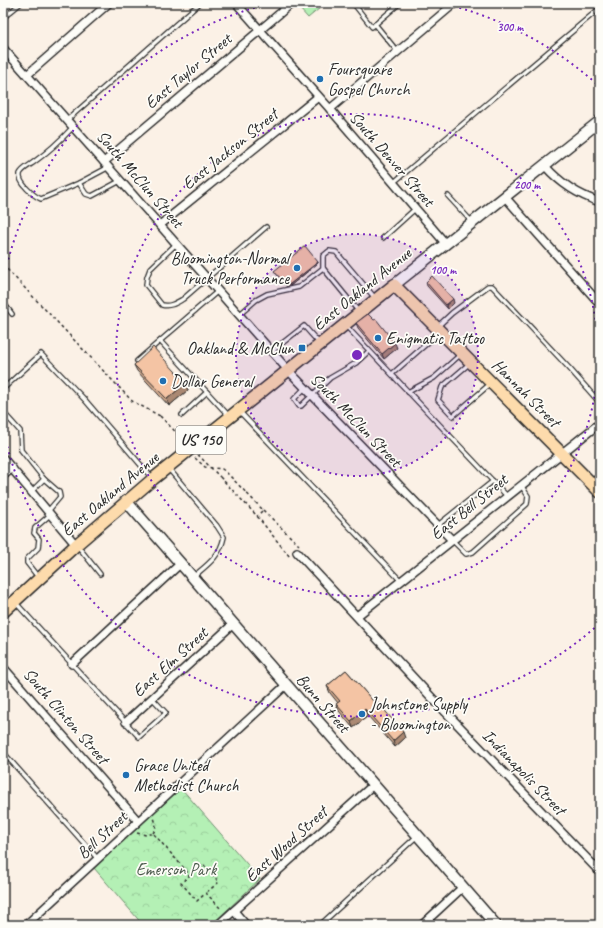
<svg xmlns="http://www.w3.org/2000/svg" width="603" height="928" viewBox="0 0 603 928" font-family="Caveat,sans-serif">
<defs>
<pattern id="forest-crowns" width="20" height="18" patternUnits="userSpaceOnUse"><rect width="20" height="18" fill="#b4f0b5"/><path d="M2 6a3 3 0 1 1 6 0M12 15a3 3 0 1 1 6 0" fill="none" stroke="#9bce9c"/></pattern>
</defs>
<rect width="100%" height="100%" fill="#fbf1e6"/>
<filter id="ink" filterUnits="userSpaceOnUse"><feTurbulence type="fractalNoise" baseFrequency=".025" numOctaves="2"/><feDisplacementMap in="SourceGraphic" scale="8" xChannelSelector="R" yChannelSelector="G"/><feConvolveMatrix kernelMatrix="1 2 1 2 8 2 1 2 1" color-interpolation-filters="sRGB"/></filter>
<g filter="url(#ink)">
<!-- forest -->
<g fill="url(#forest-crowns)" stroke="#708e70">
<polygon points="305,3 326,3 308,18 299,8"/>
<polygon points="181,788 260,879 211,925 143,925 94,868"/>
</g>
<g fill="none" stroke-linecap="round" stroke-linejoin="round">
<!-- lane casing -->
<g stroke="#2b2b2b" stroke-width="6">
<g id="lane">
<polyline points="353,3 372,27 400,3"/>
<polyline points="3,18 21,3"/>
<polyline points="375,24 397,51"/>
<polyline points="67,120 200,3"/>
<path d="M73,127C61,140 48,152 34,162C30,165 22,169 20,174C18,183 34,196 41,199L79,183L109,167"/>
<polyline points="79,183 86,194 92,196 120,181"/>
<polyline points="393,183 600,8"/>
<polyline points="448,196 472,222"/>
<polyline points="383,238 415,209"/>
<path d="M176,244L150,269L147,277L146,285L162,305C170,307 176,303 183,299L266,227"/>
<polyline points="218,291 160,341 229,416"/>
<polyline points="3,302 12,314"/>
<polyline points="359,312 323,268 323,256 329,251 336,252 375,298"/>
<polyline points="239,315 256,300 267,294 299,287 323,268"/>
<polyline points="346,326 507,496"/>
<polyline points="437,327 452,313 488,286 492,286 569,368 600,403"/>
<polyline points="271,352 304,326 320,344"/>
<polyline points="137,361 160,341"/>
<polyline points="470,363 442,387 438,400 453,416 490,384"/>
<polyline points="392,374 440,332"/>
<polyline points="305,388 294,399 299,406 301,406 330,378 356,363 369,351"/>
<polyline points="3,389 41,354 85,400 152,478"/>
<polyline points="408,392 434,378 461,354"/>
<polyline points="239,411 401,581"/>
<polyline points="3,412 20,431 21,450 44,479 32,491"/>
<polyline points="182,415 207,392"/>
<path d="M169,469L217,526L224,537C220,557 207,565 193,577"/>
<polyline points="44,479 59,492 60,497 49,510"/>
<polyline points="438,525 493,481"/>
<polyline points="452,540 466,554 473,552 527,504 528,496 521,485"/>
<polyline points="77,545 100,574"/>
<polyline points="38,577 27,563 27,559 38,548 39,539 34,533 35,528 51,514"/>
<polyline points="15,602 139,737 166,713 152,698"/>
<polyline points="3,752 98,859"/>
<polyline points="320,925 416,837"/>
</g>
</g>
<!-- street casing -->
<g stroke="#2b2b2b" stroke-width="10">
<g id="street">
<polyline points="236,3 330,109 446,244"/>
<polyline points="3,48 288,370 452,540"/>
<polyline points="27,75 109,3"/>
<polyline points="330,109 455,3"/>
<polyline points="104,162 292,3"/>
<path d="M545,166C560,183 578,195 600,202"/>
<polyline points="505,197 600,304"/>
<polyline points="160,225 318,97"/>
<polyline points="3,458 76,545"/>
<polyline points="3,476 12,468"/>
<polyline points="297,552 433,699 600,872"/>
<polyline points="357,616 600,423"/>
<polyline points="72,664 180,564"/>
<polyline points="3,667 138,821"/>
<polyline points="126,722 233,624"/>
<polyline points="234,911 246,925"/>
<polyline points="26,925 286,685"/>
<polyline points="218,925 373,785"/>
<polyline points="422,925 463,887"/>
</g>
</g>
<!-- secondary casing -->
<g stroke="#2b2b2b" stroke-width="13">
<g id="secondary">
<polyline points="394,285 600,121"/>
<polyline points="126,501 496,925"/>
</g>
</g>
<!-- primary casing -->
<g stroke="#2b2b2b" stroke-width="14">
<polyline id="primary" points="3,612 76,545 153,479 394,285 600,492"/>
</g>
<!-- path -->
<g stroke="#2b2b2b" stroke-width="1.5" stroke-dasharray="3 3" stroke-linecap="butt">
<polyline points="3,265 132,401 160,416"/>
<polyline points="195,458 205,467 222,469 227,473 263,510 257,516"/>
<polyline points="220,477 257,516 290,557"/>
<polyline points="263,510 299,545"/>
<polyline points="137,833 146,835 153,833 190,875 181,883 197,901 206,893 222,910"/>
<path d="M153,833C157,828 156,823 154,818"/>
<polyline points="190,875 203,864 219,882 207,892"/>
</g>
<!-- lane -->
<use href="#lane" stroke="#fdfcf7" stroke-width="3.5"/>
<!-- street -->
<use href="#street" stroke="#fdfcf7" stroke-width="7"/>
<!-- secondary -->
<use href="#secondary" stroke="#fdfcf7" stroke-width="10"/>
<!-- primary -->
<use href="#primary" stroke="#fddbac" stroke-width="11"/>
<!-- path-bridge -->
<polyline stroke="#2b2b2b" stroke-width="1.5" stroke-dasharray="3 3" stroke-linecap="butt" points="160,416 220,477"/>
</g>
<!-- wall -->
<g fill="#d2a98d" stroke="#2b2b2b">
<polygon points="318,262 318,263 290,286 286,286 275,272 274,271"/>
<polygon points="426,282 454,303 448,309 427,286"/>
<polygon points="356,323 397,348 384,359 358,328"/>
<polygon points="134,365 186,383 188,390 169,406 137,371"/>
<polygon points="346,670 405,738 395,747 368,716 353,728 339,711 336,704 338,703 330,693 327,686"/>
</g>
<!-- shaded-wall -->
<g fill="#ab8973" stroke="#2b2b2b">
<polygon points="318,262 318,263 290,286 290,284"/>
<polygon points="453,299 454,303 448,309 446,305"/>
<polygon points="395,343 397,348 384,359 382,354"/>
<polygon points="186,383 188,390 169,406 167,399"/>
<polygon points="365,709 368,716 353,728 351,721"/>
<polygon points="403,732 405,738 395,747 393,741"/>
</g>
<!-- building -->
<g fill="#f4c4a4" stroke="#2b2b2b">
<polygon points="305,246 318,262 290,284 286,285 274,271"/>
<polygon points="432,276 453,299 446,305 426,282"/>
<polygon points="368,314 374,320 376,319 395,343 382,354 356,323"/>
<polygon points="153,347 186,383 167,399 134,365"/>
<polygon points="346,670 373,701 375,699 403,732 393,741 365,709 351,721 336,704 340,701 327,686"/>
</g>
</g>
<!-- distance rings -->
<circle cx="357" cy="355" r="121" fill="#7b2cbf" fill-opacity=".12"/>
<g fill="none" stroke="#7b2cbf" stroke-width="2" stroke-dasharray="2 4">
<circle cx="357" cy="355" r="121"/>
<circle cx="357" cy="355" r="241"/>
<path d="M599 624A362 362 0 0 1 4 433M4 277A362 362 0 0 1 272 3M442 3A362 362 0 0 1 599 86"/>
</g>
<!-- markers -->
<g fill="#1f6fb2" stroke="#fdfcf7" stroke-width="1.5">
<circle cx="320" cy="79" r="4"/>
<circle cx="297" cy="268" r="4"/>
<circle cx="378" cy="338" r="4"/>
<rect x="298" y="344" width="8" height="8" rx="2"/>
<circle cx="163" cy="381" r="4"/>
<circle cx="362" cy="714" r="4"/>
<circle cx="126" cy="775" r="4"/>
</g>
<g text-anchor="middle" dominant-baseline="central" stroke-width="3.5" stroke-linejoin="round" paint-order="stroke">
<!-- shield labels -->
<rect fill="#fdfcf7" stroke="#6a6a68" stroke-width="1" x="176" y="426" width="50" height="28" rx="3"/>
<g font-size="16" font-weight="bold" fill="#2b2b2b">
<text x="201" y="440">US 150</text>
</g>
<!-- poi labels -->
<g font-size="17" fill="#2b2b2b" stroke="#fdfcf7" text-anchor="start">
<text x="328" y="69">Foursquare<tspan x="328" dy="20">Gospel Church</tspan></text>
<text x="289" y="258" text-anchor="end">Bloomington-Normal<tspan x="289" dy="20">Truck Performance</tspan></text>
<text x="386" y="338">Enigmatic Tattoo</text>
<text x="294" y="348" text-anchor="end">Oakland &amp; McClun</text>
<text x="171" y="381">Dollar General</text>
<text x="370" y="704">Johnstone Supply<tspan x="370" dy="20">- Bloomington</tspan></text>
<text x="134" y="765">Grace United<tspan x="134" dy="20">Methodist Church</tspan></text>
</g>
<!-- street labels -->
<g font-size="17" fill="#2b2b2b" stroke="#fdfcf7">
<text transform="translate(188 71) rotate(-40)">East Taylor Street</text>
<text transform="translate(230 149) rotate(-39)">East Jackson Street</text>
<text transform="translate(392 159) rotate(49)">South Denver Street</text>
<text transform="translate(140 179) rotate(49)">South McClun Street</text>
<text transform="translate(362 289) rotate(-39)">East Oakland Avenue</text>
<text transform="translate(526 393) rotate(45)">Hannah Street</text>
<text transform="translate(356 420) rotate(46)">South McClun Street</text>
<text transform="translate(110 494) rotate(-40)">East Oakland Avenue</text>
<text transform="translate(469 507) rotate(-39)">East Bell Street</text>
<text transform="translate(170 662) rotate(-42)">East Elm Street</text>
<text transform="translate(323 703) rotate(49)">Bunn Street</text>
<text transform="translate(66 716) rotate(49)">South Clinton Street</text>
<text transform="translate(524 772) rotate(46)">Indianapolis Street</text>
<text transform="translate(102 835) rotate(-43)">Bell Street</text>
<text transform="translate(286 844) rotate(-42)">East Wood Street</text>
</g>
<!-- park labels -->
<g font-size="17" fill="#4d5c4e" stroke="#fdfcf7">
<text x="176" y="869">Emerson Park</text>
</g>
</g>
<circle cx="357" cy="355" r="6" fill="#7b2cbf" stroke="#fdfcf7" stroke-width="2"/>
<g font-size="12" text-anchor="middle" font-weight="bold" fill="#7b2cbf" stroke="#fdfcf7" stroke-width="3.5" stroke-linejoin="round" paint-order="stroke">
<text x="510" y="31">300 m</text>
<text x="527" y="189">200 m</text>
<text x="443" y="274">100 m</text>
</g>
<!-- margin -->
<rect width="603" height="928" fill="none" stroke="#fdfcf7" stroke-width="16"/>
<rect x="8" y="8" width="587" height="912" fill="none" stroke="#2b2b2b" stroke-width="1.5" filter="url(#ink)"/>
</svg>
